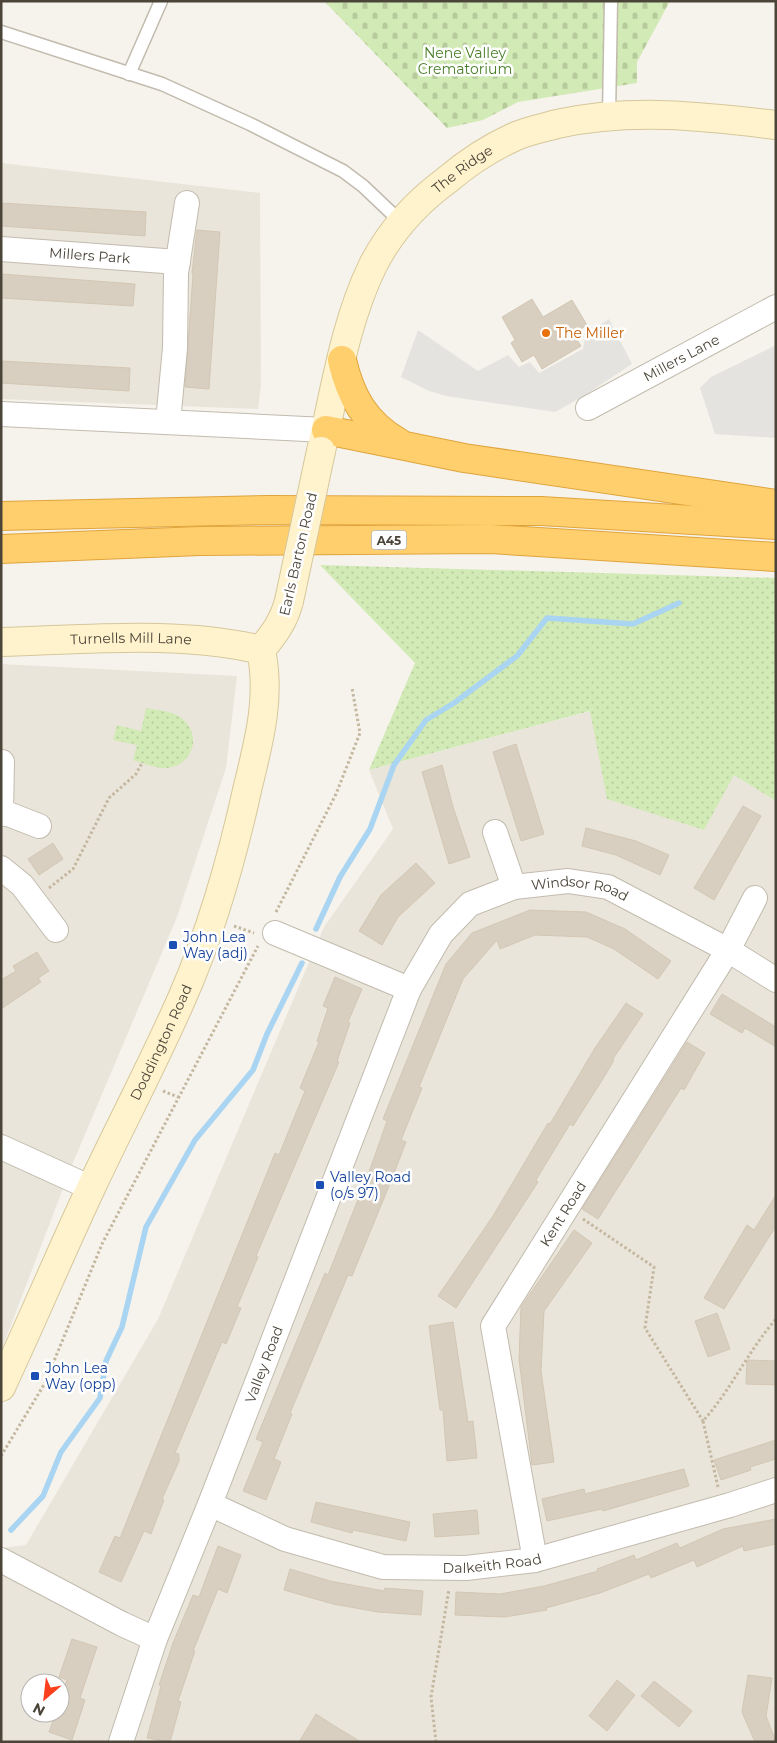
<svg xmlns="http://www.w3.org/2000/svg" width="777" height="1743" viewBox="0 0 777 1743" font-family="Montserrat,sans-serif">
<defs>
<pattern id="green-dots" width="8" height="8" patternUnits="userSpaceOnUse" patternTransform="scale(1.25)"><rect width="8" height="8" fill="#d2eab5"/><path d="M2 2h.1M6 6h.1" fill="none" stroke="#b6ca9c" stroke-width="1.8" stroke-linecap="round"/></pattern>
<pattern id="cemetery-stones" width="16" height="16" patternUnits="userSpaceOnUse" patternTransform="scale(1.25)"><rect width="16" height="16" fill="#d2eab5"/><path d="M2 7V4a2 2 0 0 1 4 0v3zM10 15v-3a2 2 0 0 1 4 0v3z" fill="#b6ca9c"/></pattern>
</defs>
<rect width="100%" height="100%" fill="#f6f3ec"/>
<!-- residential -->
<g fill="#eae5da" fill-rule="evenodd">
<polygon points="1,163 260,193 261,385 258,409 1,399"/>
<polygon points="1,664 237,676 226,768 177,917 72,1165 1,1351"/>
<path d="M591,711L734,774L776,801V1742H1V1548L26,1545L158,1319L324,927L393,829L369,770ZM30,1683H60V1713H30Z"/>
</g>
<!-- green -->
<g fill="url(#green-dots)">
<polygon points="320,565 776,578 776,801 734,775 704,830 607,799 590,711 369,770 415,663"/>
<path d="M146,708C157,710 171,711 180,717C203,733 194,765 167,768C157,769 143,763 133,760L137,745L113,740L117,725L141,731Z"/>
</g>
<!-- cemetery -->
<polygon fill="url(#cemetery-stones)" points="324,1 670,1 637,62 637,83 518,102 483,120 447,128"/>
<!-- parking -->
<g fill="#e5e3e0">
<polygon points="609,319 632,364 582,397 555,412 446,396 429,391 401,377 418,330 478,371 508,355 519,367 530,362 539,373 583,349 586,334"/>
<polygon points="776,345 776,438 715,434 700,388 711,377"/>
</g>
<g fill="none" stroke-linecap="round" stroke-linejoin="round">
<!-- stream -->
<g stroke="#a9d4f2" stroke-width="5.5">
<polyline points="316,929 340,877 370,829 394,765 426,720 454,703 517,656 547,618 633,624 679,603"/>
<polyline points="11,1530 43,1496 61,1452 100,1398 106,1361 122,1327 146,1227 195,1140 253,1070 267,1034 302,963"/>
</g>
</g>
<!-- building -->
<g fill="#d8cfc1" stroke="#d3c7b4">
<polygon points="1,203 146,212 145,236 1,226"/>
<polygon points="197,230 220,232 209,389 185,387 193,274 192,273"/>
<polygon points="1,274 135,284 133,306 1,298"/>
<polygon points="532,299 543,317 572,300 587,325 579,330 583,337 577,340 581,346 542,369 534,355 522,362 511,343 515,340 502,317"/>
<polygon points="1,361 130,368 129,391 1,383"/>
<polygon points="516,744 544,834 521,841 493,752"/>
<polygon points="442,765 453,807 470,857 449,864 422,772"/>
<polygon points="743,806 761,816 714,900 694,888"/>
<polygon points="586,828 636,841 669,855 660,875 616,855 582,846"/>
<polygon points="53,843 63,859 39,875 28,859"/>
<polygon points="416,863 435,883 398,917 382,945 359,931 381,895"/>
<polygon points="530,910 586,912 625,929 671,961 658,979 614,949 587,937 535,935 500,949 497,940 463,979 419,1087 422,1088 401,1140 406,1142 389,1186 352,1276 348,1275 290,1413 292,1414 274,1459 281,1462 266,1500 243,1491 263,1442 256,1439 325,1273 328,1275 369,1172 387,1121 383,1119 446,964 472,933"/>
<polygon points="37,952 49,971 38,978 41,982 1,1009 1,980 16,971 13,966"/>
<polygon points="335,977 362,989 348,1022 350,1023 337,1061 339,1062 256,1256 258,1257 237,1307 241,1308 226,1344 222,1342 175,1453 179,1454 179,1461 162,1499 164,1500 151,1534 144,1531 121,1582 99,1572 115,1536 120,1538 275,1153 279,1155 305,1091 300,1088 319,1042 317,1041 328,1008 323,1006"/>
<polygon points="722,994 776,1027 776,1047 745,1028 742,1033 710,1014"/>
<polygon points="626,1003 643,1014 613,1059 614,1060 606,1074 573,1126 570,1124 536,1180 538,1182 527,1199 456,1308 438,1296 493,1216 548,1123 550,1124 595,1048"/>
<polygon points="687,1042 705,1053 684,1090 681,1088 598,1219 582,1209"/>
<polygon points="776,1195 776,1226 724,1309 704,1298 747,1225 754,1230"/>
<polygon points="574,1230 592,1243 544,1311 541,1371 554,1462 532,1465 519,1359 521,1307"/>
<polygon points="717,1313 730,1349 708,1357 695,1321"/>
<polygon points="453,1322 468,1422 473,1421 477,1458 447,1461 443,1410 440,1410 429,1326"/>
<polygon points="747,1360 776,1361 776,1385 746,1384"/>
<polygon points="776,1440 776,1459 750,1467 751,1470 721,1480 714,1460"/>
<polygon points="684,1469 689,1486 603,1511 602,1509 547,1521 542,1499 584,1489 585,1494"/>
<polygon points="316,1502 410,1522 406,1541 353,1530 352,1533 311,1522"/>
<polygon points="477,1510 479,1534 435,1537 433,1514"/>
<polygon points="776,1519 776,1544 744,1551 743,1546 697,1567 694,1560 651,1578 649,1574 600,1593 546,1608 547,1610 505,1617 455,1615 456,1592 500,1594 544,1586 598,1571 597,1569 634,1555 636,1560 677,1543 680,1548 723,1529"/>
<polygon points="218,1546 241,1555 227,1593 218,1589 193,1651 195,1651 178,1701 181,1702 170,1742 147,1738 161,1686 159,1685 173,1643 193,1595 199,1597"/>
<polygon points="290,1569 330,1581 384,1591 385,1588 423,1591 421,1615 378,1612 333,1604 284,1590"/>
<polygon points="72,1639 97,1647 80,1698 85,1700 72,1740 49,1732 56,1713 60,1713 60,1700 67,1680 59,1677"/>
<polygon points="748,1675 772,1678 766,1716 776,1742 755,1742 742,1712"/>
<polygon points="617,1680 635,1695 607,1731 589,1716"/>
<polygon points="654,1681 692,1711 679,1727 641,1696"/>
<polygon points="316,1714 333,1725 361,1742 299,1742"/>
</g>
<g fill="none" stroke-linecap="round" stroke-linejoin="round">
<!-- lane casing -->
<g stroke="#c2bbae" stroke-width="15">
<g id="lane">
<polyline points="1,32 162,84 250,124 343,171 363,186 402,223"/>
<polyline points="129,74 161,1"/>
<polyline points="609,115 611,1"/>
</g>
</g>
<!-- street casing -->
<g stroke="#c2bbae" stroke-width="26">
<g id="street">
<path id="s1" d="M1,249L178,262"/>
<path id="s2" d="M588,408L776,307"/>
<polyline points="1,414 326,430"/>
<polyline points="168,422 175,348 176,273 187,203"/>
<polyline points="3,812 39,826"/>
<polyline points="1,814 2,762"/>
<polyline points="495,832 514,887"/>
<polyline points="1,868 22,885 56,930"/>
<polyline points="275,933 409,989"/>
<polyline points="1,1147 91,1188"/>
<path id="s3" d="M210,1504L285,1539L383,1567L466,1568L535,1560L730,1505L776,1490"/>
<polyline points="1,1560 122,1624 155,1639"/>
<path id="s4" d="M535,1560L493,1326L728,950L755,898"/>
<path id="s5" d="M121,1742L155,1639L210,1504L409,989L441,934L470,904L514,887L568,881L608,887L728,950L776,980"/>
</g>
</g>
<!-- secondary casing -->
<g stroke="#d6c79b" stroke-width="30">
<g id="secondary">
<path id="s6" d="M321,451C335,390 345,322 373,265C390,232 417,202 447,180C467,163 490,148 514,137C527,131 543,128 557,124C631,108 702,116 776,125"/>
<path id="s7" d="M1,642C85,640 179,630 261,650"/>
<path d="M261,650C274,634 284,621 289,601"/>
<path id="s8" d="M1,1387C32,1321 60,1254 91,1188C121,1124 154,1062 182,998C212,930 232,859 248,786C259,741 271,697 261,650"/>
</g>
</g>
<!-- highway casing -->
<g stroke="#e0a43c" stroke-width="30">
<g id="highway">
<path d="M342,360C350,396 365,423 398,442"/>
<polyline points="326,430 464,458 776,504"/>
<polyline points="1,516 269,510 541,511 776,525"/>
<polyline points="1,549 200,541 490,539 776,557"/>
</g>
</g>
<!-- path -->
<g stroke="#c4b79f" stroke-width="3" stroke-dasharray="2.5 2.5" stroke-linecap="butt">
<polyline points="49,888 73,869 109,798 136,774 142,763"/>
<polyline points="276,912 336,794 360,733 352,688"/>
<polyline points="234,926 254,933"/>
<polyline points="163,1091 178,1097"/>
<polyline points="583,1219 654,1267 645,1328 703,1421"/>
<polyline points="1,1456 45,1383 102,1244 258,946"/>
<path d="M718,1487L703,1421C731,1390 748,1351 776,1319"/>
<polyline points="436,1742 431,1697 449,1589"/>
</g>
<!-- lane -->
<use href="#lane" stroke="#fff" stroke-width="12"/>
<!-- street -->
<use href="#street" stroke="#fff" stroke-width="24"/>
<!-- secondary -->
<use href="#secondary" stroke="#fff3cd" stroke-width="28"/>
<!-- highway -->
<use href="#highway" stroke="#ffcf6e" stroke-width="28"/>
<!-- secondary-bridge casing -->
<g stroke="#d6c79b" stroke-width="30" stroke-linecap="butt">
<polyline id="secondary-bridge" points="289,601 321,451"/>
</g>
<!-- secondary-bridge -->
<use href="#secondary-bridge" stroke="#fff3cd" stroke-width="28"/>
</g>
<!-- markers -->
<circle fill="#e8710a" stroke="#fff" stroke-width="2" cx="546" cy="333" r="5"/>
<g fill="#1a4fb4" stroke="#fff" stroke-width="2">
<rect x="168" y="940" width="10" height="10" rx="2.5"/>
<rect x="315" y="1180" width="10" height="10" rx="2.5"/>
<rect x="30" y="1371" width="10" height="10" rx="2.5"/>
</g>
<g text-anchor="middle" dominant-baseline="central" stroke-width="5" stroke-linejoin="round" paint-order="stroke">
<!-- shield labels -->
<rect fill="#fff" stroke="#817c74" stroke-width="1" x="371.5" y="530.5" width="35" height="19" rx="4"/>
<g font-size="12" font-weight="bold" fill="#4b4439">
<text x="389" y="540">A45</text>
</g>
<!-- park labels -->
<g font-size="14" fill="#4a7f2a" stroke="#fff">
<text x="465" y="53">Nene Valley<tspan x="465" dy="16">Crematorium</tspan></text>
</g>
<!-- street labels -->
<g font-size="14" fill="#4b4439" stroke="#fff">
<text stroke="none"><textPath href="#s6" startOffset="326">The Ridge</textPath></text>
<text stroke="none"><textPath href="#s1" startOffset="89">Millers Park</textPath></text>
<text stroke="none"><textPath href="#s2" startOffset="106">Millers Lane</textPath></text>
<text transform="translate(298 554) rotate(-77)">Earls Barton Road</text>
<text stroke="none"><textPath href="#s7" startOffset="130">Turnells Mill Lane</textPath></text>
<text stroke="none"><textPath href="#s5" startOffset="1026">Windsor Road</textPath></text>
<text stroke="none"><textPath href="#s8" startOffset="380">Doddington Road</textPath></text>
<text stroke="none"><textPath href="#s4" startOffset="370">Kent Road</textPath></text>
<text stroke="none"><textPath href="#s5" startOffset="404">Valley Road</textPath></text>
<text stroke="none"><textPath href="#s3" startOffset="294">Dalkeith Road</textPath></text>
</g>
<!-- food labels -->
<g font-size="14" fill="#c56008" stroke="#fff" text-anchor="start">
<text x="556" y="333">The Miller</text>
</g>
<!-- transit labels -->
<g font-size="14" fill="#164399" stroke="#fff" text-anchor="start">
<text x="183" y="937">John Lea<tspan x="183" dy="16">Way (adj)</tspan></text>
<text x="330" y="1177">Valley Road<tspan x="330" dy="16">(o/s 97)</tspan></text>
<text x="45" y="1368">John Lea<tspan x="45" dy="16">Way (opp)</tspan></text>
</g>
</g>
<!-- border -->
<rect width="777" height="1743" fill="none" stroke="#4b4439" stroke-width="5"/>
<!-- north arrow -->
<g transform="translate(45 1698) rotate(208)"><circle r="24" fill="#ffffff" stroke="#b7b4b0"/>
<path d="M0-4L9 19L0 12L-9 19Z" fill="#fc3f1d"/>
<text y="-8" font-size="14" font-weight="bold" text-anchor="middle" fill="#4b4439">N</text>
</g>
</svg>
